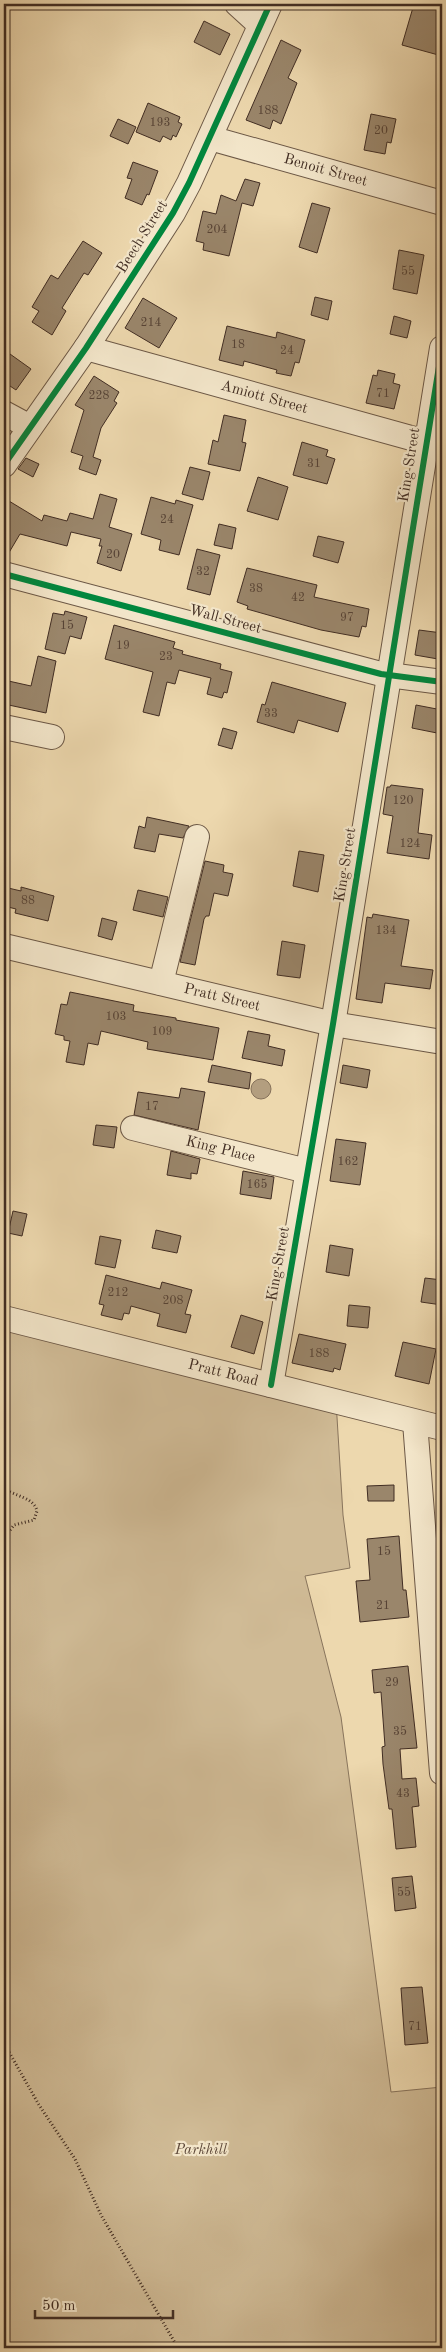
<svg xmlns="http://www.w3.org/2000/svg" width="446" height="2352" viewBox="0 0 446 2352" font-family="'Old Standard TT',serif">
<rect width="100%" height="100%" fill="#edd8ae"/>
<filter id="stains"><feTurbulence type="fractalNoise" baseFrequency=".004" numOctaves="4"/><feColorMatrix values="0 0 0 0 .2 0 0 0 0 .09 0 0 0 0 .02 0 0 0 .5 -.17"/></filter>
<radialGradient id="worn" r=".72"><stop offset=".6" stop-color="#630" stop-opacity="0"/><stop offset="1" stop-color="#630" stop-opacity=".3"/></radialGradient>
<!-- green -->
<polygon fill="#d0bb96" stroke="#88745c" points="4,1318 336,1401 343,1515 350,1568 305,1576 341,1717 391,2092 442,2087 442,2348 4,2348"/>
<!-- water -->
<circle fill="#b39e7f" stroke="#85715a" cx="261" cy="1089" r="10"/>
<!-- building -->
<g fill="#9a866b" stroke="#412d23">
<polygon points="414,4 442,4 442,56 402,45"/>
<polygon points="204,21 230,34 220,55 194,42"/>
<polygon points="281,40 301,50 288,78 297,83 281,124 273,120 270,129 246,120"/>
<polygon points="148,103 180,117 178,122 182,124 176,137 173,135 171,140 163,136 160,142 136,132"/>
<polygon points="371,114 396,119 391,143 387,142 385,154 364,150"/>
<polygon points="118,119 136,127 128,144 110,136"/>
<polygon points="133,162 158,171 149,195 147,194 142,205 125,198 132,179 127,178"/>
<polygon points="245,179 260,183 253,206 242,203 229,256 203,250 204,243 196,241 203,211 216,214 221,195 236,201"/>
<polygon points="312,203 330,208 317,253 299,247"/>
<polygon points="83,241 102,253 88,275 84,273 62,308 66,311 52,335 32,322 39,311 32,307 51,275 58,279"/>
<polygon points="399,250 424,255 417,294 393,289"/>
<polygon points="315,297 332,301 328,320 311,315"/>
<polygon points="143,298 177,318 159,348 125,328"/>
<polygon points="394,316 411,321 407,338 390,334"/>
<polygon points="227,326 276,338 277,332 305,340 299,363 295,362 291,376 276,373 277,370 244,361 243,366 219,360"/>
<polygon points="10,354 31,369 16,390 4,382 4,363"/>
<polygon points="378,370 395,374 393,383 400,385 394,409 366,403 373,375 377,376"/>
<polygon points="94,376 119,392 114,401 117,403 101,428 93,457 101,460 96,475 79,469 83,456 71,452 84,410 75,405"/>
<polygon points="224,415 246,420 242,442 246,443 240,471 208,464 213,440 218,442"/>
<polygon points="302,442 328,450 326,456 335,459 327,484 293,475"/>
<polygon points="26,458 39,464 33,477 18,469"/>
<polygon points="190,467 210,472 203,500 182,494"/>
<polygon points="258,477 288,487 278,520 247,511"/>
<polygon points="100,494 117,499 109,527 132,534 121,571 97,563 102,546 99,546 101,539 71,532 67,546 20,534 4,561 4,498 42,521 44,515 67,521 70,513 93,519"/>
<polygon points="151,497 175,504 176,500 193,505 179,555 159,550 161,540 141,534"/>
<polygon points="219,524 236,528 232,549 214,545"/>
<polygon points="318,536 344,542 338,563 313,556"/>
<polygon points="197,549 220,555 210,595 187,589"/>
<polygon points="247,568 317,585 314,597 369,609 366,627 362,626 359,637 321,630 247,609 248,606 237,602"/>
<polygon points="65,611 87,617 81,639 70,636 65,654 45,649 53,613 64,615"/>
<polygon points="114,625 175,642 173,648 183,651 182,654 221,664 220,669 232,672 227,693 224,692 222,698 207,694 211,678 179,670 175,684 167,682 159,716 143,712 153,672 105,659"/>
<polygon points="419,630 442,633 442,654 439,654 438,659 415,655"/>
<polygon points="38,656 56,661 46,713 4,704 4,680 31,686"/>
<polygon points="272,682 346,703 338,732 298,720 294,733 257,722 262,704 265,705"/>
<polygon points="416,705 442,710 442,734 412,728"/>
<polygon points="223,728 237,732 232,749 218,745"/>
<polygon points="391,785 423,789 418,833 432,835 429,859 387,853 393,816 383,814 387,787 390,787"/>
<polygon points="147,817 189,826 183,838 159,834 155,852 134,848 139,826 145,828"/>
<polygon points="299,851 324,855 318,892 293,886"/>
<polygon points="205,861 224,865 223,872 233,874 228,896 214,893 209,916 206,916 204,919 195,965 180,962"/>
<polygon points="4,887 21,891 21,887 54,896 48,921 15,913 16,909 4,906"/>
<polygon points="138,890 168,897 163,917 133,910"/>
<polygon points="373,914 409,920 401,966 433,970 430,989 385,983 382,1003 356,999 367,917 372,918"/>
<polygon points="102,918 117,922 112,940 98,936"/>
<polygon points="282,941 305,945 300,978 277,975"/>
<polygon points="70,992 134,1005 133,1011 176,1018 176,1020 219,1028 213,1060 147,1049 148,1042 101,1031 98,1045 88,1043 84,1065 66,1062 70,1041 64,1040 64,1036 55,1034 61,1004 67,1005"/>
<polygon points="248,1031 270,1035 268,1046 285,1050 282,1066 242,1058"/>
<polygon points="212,1065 251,1073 249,1089 208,1082"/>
<polygon points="343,1065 370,1070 367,1088 340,1083"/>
<polygon points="181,1088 205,1092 198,1130 134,1115 138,1092 179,1098"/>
<polygon points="96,1125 117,1127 114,1148 93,1145"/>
<polygon points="336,1139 366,1143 360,1185 330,1181"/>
<polygon points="171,1151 200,1159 197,1174 191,1173 191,1179 167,1175"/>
<polygon points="243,1171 274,1177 271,1199 240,1194"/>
<polygon points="13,1211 27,1214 22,1236 8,1233"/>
<polygon points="156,1230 181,1236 177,1253 152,1248"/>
<polygon points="100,1236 121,1240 115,1268 95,1264"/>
<polygon points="330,1245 353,1249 349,1276 326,1272"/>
<polygon points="106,1275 160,1289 162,1282 192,1290 185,1314 191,1315 186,1333 157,1326 160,1314 131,1306 129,1314 124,1313 122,1320 101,1315 104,1305 99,1304"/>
<polygon points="425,1278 442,1280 442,1305 421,1302"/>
<polygon points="349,1305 370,1307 368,1328 347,1326"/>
<polygon points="241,1315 263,1322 254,1354 231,1347"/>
<polygon points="299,1334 346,1344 340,1370 334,1368 333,1372 292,1363"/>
<polygon points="403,1342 436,1349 429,1384 395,1376"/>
<polygon points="394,1485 394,1501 368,1501 367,1486"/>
<polygon points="399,1536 403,1590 406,1590 409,1617 360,1622 356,1581 370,1580 367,1539"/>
<polygon points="408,1666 417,1748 400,1749 402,1779 416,1778 419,1806 412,1807 416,1847 396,1849 392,1809 389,1809 383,1764 382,1747 385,1746 381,1692 374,1693 372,1670"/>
<polygon points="412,1876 416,1908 395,1911 392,1878"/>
<polygon points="422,1987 428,2043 405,2045 401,1988"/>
</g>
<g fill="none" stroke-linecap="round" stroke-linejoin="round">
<!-- minor casing -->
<g stroke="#6c5846" stroke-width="26">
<g id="minor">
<polyline points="237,4 260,25"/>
<path id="s1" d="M210,138L442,203"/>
<path id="s2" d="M86,348L440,446"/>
<polyline points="4,413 30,427"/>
<polyline points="4,465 86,348 173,213 189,183 270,4"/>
<polyline points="4,574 381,674 442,682"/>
<polyline points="4,727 52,737"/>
<path id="s3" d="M4,946L333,1024L442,1042"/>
<polyline points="161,983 197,837"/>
<path id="s4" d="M133,1128L307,1171"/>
<path id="s5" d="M4,1318L442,1428"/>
<polyline points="271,1385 333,1024 442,348"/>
<polyline points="415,1422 442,1773"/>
</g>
</g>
<!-- path -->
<g stroke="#412d23" stroke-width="3" stroke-dasharray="1 2.5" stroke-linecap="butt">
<path d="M4,1488C13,1496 34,1497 37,1511L34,1520L14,1525L4,1538"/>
<polyline points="4,2043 39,2105 75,2159 101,2215 178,2348"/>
</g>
<!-- minor -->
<use href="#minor" stroke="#f3e6ca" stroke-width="24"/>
<!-- cycleway casing -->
<g stroke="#f3e6ca" stroke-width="9">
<g id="cycleway">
<polyline points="4,465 86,348 173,213 189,183 270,4"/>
<polyline points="4,574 381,674 442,682"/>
<polyline points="271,1385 333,1024 442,348"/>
</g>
</g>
<!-- cycleway -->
<use href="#cycleway" stroke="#00873e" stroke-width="6"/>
</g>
<g text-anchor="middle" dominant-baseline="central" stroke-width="4.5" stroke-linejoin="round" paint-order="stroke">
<!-- number labels -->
<g font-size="12" fill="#574335">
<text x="268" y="111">188</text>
<text x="160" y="123">193</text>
<text x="381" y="131">20</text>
<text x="217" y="230">204</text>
<text x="408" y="272">55</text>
<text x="151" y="323">214</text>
<text x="238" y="345">18</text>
<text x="287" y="351">24</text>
<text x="383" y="394">71</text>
<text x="99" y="396">228</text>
<text x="314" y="464">31</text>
<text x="167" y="520">24</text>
<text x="113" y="555">20</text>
<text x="203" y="572">32</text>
<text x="256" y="589">38</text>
<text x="298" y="598">42</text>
<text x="347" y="618">97</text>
<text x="67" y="626">15</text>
<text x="123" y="646">19</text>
<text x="166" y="657">23</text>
<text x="271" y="714">33</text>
<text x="403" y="801">120</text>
<text x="410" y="844">124</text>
<text x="28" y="901">88</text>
<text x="386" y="931">134</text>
<text x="116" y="1017">103</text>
<text x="162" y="1032">109</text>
<text x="152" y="1107">17</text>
<text x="348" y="1162">162</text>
<text x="257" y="1185">165</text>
<text x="118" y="1293">212</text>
<text x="173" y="1301">208</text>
<text x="319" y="1354">188</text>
<text x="384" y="1552">15</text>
<text x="383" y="1606">21</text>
<text x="392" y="1683">29</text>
<text x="400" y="1732">35</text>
<text x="403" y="1794">43</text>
<text x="404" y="1893">55</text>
<text x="415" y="2027">71</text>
</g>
<!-- street labels -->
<g font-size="15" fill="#412d23" stroke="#f3e6ca">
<text stroke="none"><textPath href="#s1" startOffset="120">Benoit Street</textPath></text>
<text transform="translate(143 237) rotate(-58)">Beech Street</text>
<text stroke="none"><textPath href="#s2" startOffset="185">Amiott Street</textPath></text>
<text transform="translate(410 465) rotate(-81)">King Street</text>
<text transform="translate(225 620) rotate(15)">Wall Street</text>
<text transform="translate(346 865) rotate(-81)">King Street</text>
<text stroke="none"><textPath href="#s3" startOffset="224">Pratt Street</textPath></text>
<text stroke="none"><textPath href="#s4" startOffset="90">King Place</textPath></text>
<text transform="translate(279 1264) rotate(-80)">King Street</text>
<text stroke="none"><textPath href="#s5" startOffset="226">Pratt Road</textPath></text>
</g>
<!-- park labels -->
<g font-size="15" font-style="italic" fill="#5e493a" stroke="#f3e6ca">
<text x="201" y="2150">Parkhill</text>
</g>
</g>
<!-- margin -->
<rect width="446" height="2352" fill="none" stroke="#edd8ae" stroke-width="20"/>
<rect x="5" y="5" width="436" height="2342" fill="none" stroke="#412d23" stroke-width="2.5"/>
<rect x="10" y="10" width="426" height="2332" fill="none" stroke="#412d23"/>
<!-- scale -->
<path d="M35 2310v8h138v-8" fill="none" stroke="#412d23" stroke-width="2.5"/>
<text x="42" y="2310" font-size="15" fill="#412d23" stroke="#f3e6ca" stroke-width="4" paint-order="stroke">50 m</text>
<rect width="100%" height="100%" filter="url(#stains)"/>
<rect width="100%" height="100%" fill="url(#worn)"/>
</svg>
